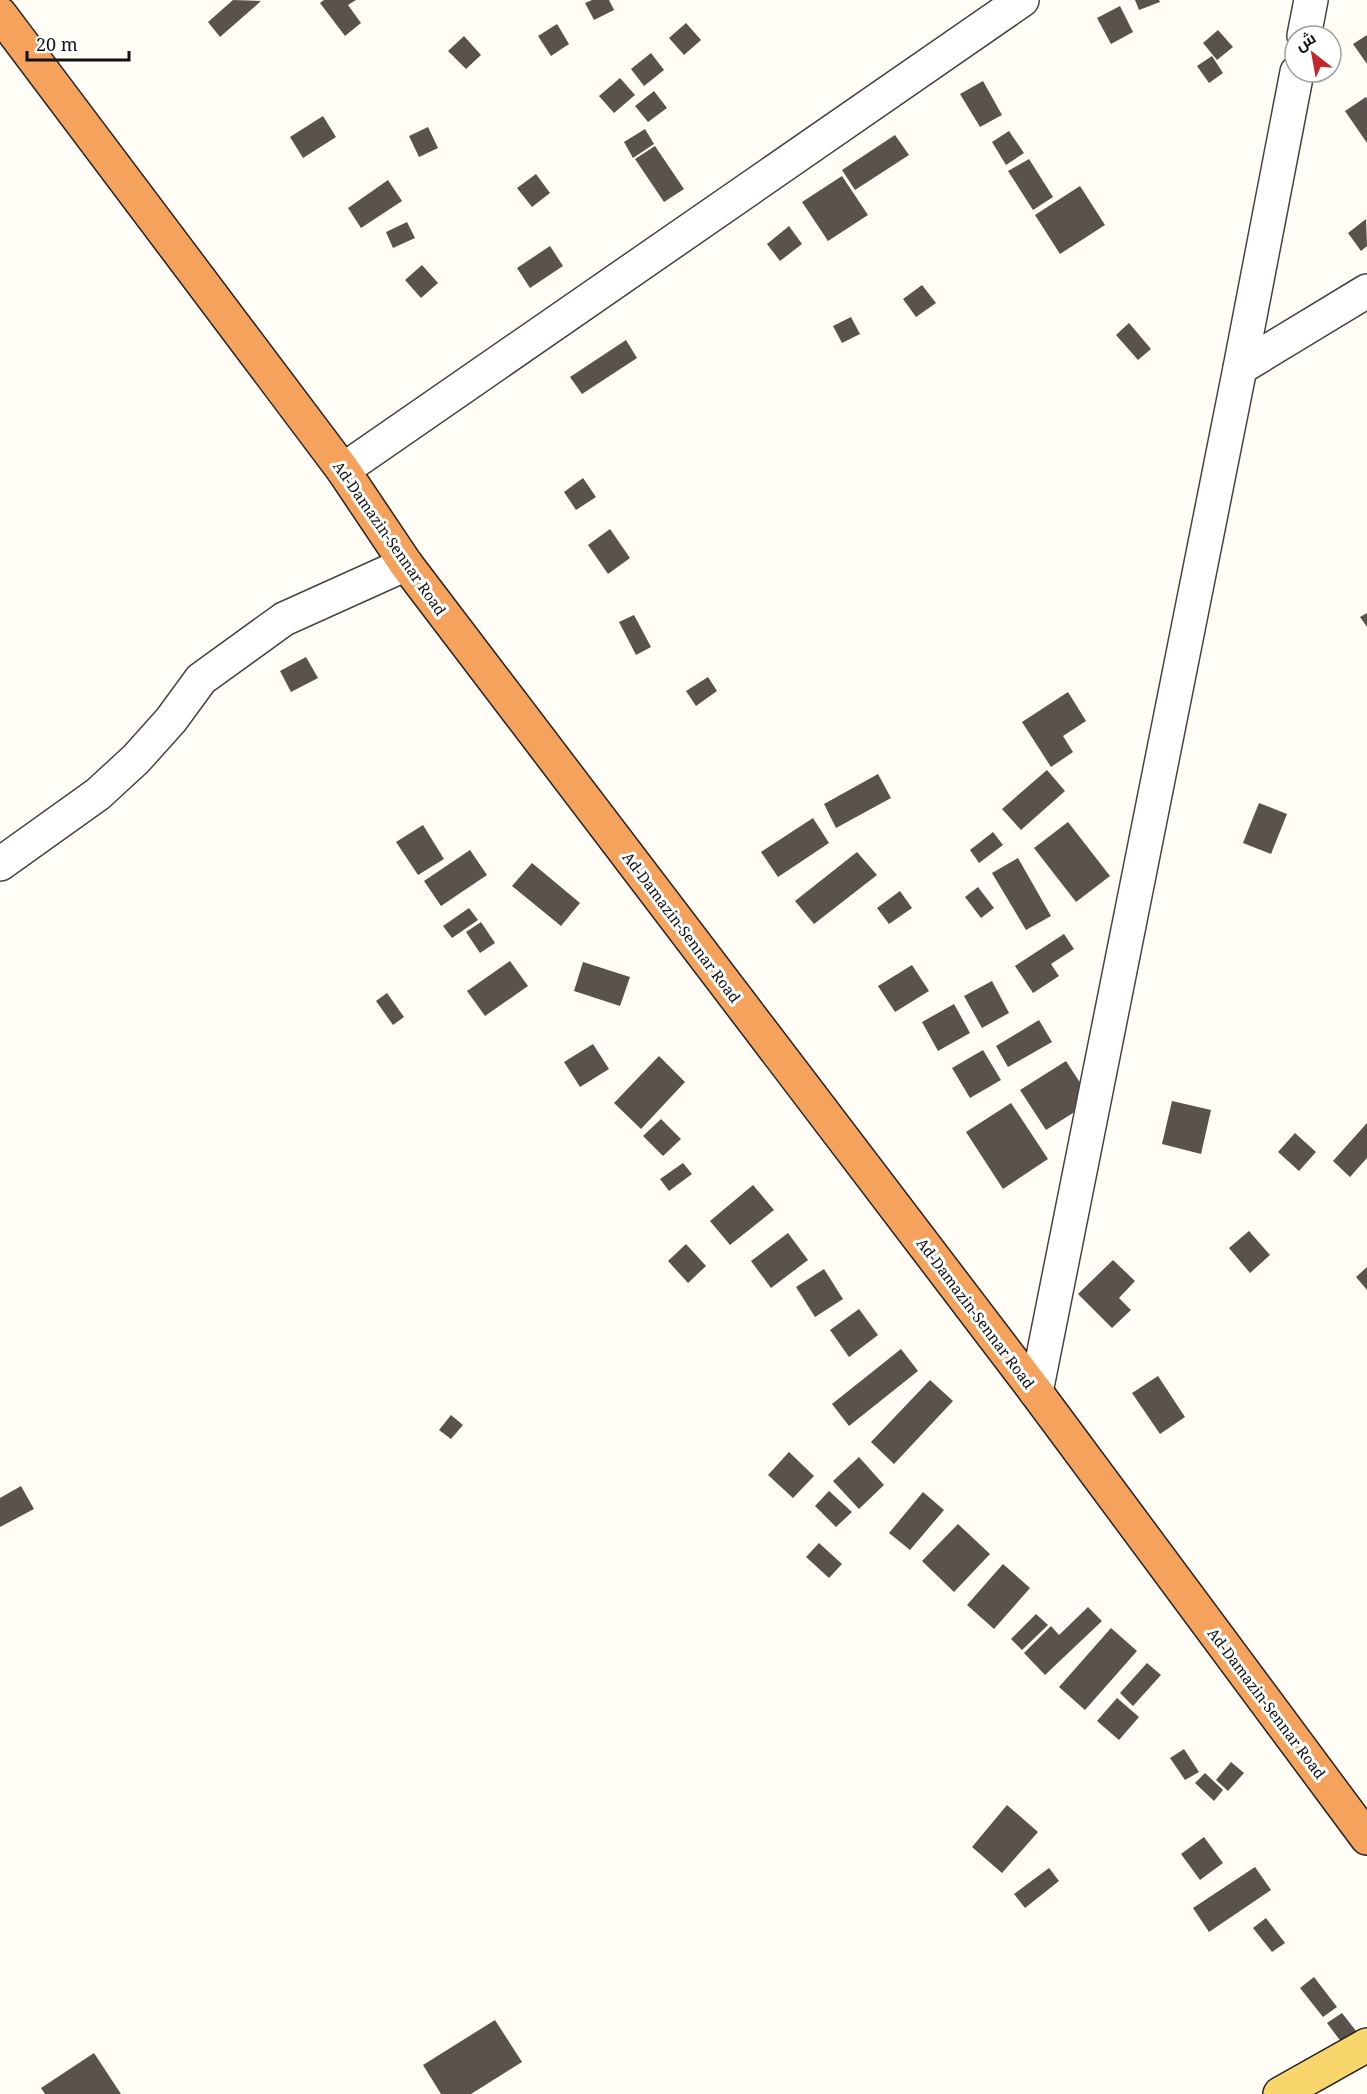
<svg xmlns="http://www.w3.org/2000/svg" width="1367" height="2094" viewBox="0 0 1367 2094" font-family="'Noto Serif',Cairo,serif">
<rect width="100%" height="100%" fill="#fffdf5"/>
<!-- building -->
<g fill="#5a524d">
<polygon points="233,0 261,1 220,37 208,22"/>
<polygon points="324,0 356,0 348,5 361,23 345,36 320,3"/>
<polygon points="592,0 609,0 614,10 594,20 585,3"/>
<polygon points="1135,0 1159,0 1160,2 1139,10"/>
<polygon points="1120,6 1133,32 1111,44 1097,18"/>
<polygon points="686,23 701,40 684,55 669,38"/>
<polygon points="557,24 569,44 551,56 538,36"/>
<polygon points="1218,30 1233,47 1217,60 1203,43"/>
<polygon points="1367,35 1367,64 1353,44"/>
<polygon points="464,36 481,55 466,69 448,51"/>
<polygon points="651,53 664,70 644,86 631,69"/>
<polygon points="1212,56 1223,73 1209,83 1197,66"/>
<polygon points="620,78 635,95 614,113 599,96"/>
<polygon points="983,81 1002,115 980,127 960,94"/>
<polygon points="654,91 667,108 648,122 635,106"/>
<polygon points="1366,97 1367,99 1367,143 1345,111"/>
<polygon points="323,116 336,137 303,158 290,137"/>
<polygon points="428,127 438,148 419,157 409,136"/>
<polygon points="645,129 654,144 633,158 624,142"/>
<polygon points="1009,131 1024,153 1006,165 992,142"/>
<polygon points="895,135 909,155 855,190 842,170"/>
<polygon points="655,146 684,189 664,202 635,159"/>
<polygon points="1029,159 1053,197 1033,210 1008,171"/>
<polygon points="536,174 550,193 532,207 517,188"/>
<polygon points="842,176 868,215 828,241 802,202"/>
<polygon points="388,180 402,201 361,228 348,208"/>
<polygon points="1080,186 1105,225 1060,254 1035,215"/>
<polygon points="1366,219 1367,246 1361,251 1348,233"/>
<polygon points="407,222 415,238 393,248 386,232"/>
<polygon points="789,226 802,244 780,261 767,244"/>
<polygon points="550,246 563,266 530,288 517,268"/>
<polygon points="422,265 438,283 421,298 405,280"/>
<polygon points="922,285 936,303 916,317 903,299"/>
<polygon points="851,317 860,334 842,343 833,326"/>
<polygon points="1129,323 1151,349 1138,360 1116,335"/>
<polygon points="626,340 637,358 582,394 570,377"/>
<polygon points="583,478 596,497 576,510 564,492"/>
<polygon points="610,529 630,558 608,574 588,545"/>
<polygon points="1367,613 1367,627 1360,617"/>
<polygon points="634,615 651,647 636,655 619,622"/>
<polygon points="306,657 318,678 291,692 280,671"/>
<polygon points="708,677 717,691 696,706 686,691"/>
<polygon points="1068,692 1086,721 1063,736 1073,752 1051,767 1022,722"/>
<polygon points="1047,770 1065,791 1021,830 1002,809"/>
<polygon points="878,774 891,798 836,828 824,804"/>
<polygon points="1259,803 1287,814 1271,854 1243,843"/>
<polygon points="813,818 829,843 778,877 761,852"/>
<polygon points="1068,822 1110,876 1076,902 1034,848"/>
<polygon points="423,825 444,859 418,875 396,842"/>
<polygon points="993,832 1003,845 979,863 970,850"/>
<polygon points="470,850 487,875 441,906 424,881"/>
<polygon points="857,852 877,875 814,924 795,901"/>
<polygon points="1018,858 1051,916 1026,930 992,873"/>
<polygon points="532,863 580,903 561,926 512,886"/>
<polygon points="978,887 994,908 981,918 965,897"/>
<polygon points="900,891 912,908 889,924 877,908"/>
<polygon points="469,908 478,920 452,938 443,926"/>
<polygon points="481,922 495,943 480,953 466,932"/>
<polygon points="1064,934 1074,949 1051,964 1059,976 1033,993 1015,966"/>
<polygon points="510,961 528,986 485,1016 467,991"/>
<polygon points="583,962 630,977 620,1006 574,991"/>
<polygon points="912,965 929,991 895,1012 878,986"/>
<polygon points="992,981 1009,1013 982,1028 964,996"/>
<polygon points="387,993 404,1017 393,1025 376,1001"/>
<polygon points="954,1004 970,1033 938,1051 922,1022"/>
<polygon points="1039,1020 1052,1042 1008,1067 996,1046"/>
<polygon points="593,1044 609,1069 580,1087 564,1062"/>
<polygon points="983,1050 1001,1080 970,1098 952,1068"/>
<polygon points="659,1056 685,1082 641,1129 614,1103"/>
<polygon points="1066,1061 1092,1101 1046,1130 1020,1090"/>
<polygon points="1172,1101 1211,1110 1201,1154 1162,1144"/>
<polygon points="1011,1103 1048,1159 1003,1189 966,1132"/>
<polygon points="661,1119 681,1139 663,1156 643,1136"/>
<polygon points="1367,1123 1367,1158 1350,1177 1333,1161"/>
<polygon points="1295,1133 1316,1152 1299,1171 1278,1152"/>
<polygon points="683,1163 692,1174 669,1191 660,1179"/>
<polygon points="753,1185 774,1210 730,1245 710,1221"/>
<polygon points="1249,1231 1270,1255 1250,1273 1229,1248"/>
<polygon points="788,1233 808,1260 771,1288 751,1261"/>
<polygon points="686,1244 706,1266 688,1283 668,1261"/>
<polygon points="1113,1260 1135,1281 1119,1298 1131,1310 1112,1328 1078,1294"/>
<polygon points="1367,1267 1367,1290 1356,1277"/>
<polygon points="824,1269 843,1299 815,1317 796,1287"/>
<polygon points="859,1309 878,1335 849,1357 830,1330"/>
<polygon points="901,1349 918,1371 849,1426 832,1404"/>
<polygon points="1158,1376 1185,1417 1160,1434 1132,1393"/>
<polygon points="930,1380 953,1401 894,1464 871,1442"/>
<polygon points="451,1415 463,1425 451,1439 439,1430"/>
<polygon points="789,1452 814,1476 793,1498 768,1475"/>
<polygon points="859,1457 884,1485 859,1509 833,1481"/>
<polygon points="21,1486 34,1509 0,1527 0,1498"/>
<polygon points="829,1491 852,1512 836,1527 815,1506"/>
<polygon points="923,1492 944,1510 910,1550 889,1533"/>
<polygon points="958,1524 990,1554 954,1592 922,1561"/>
<polygon points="819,1543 842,1564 829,1578 806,1557"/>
<polygon points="1003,1564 1030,1588 994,1629 967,1605"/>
<polygon points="1088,1607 1102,1621 1045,1675 1024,1653 1051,1626 1059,1635"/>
<polygon points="1036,1614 1048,1625 1022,1650 1011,1639"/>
<polygon points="1111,1628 1137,1651 1085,1710 1059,1687"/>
<polygon points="1147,1663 1161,1675 1133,1706 1120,1693"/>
<polygon points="1117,1698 1139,1717 1119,1740 1097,1721"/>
<polygon points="1184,1749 1199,1772 1185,1780 1170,1758"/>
<polygon points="1231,1762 1244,1773 1228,1791 1216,1780"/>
<polygon points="1205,1773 1223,1790 1214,1801 1195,1783"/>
<polygon points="1007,1805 1038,1832 1002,1873 972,1847"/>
<polygon points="1204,1837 1223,1863 1200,1880 1181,1854"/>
<polygon points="1255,1867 1271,1890 1209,1932 1193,1908"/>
<polygon points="1049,1868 1059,1881 1025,1908 1014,1894"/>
<polygon points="1266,1918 1285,1943 1272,1952 1253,1928"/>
<polygon points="1314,1977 1337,2007 1323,2017 1300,1988"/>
<polygon points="1342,2013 1360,2036 1345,2047 1327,2023"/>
<polygon points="495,2020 522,2062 471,2094 441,2094 423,2065"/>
<polygon points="94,2053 121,2094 45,2094 41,2088"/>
</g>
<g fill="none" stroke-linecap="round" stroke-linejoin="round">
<!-- minor casing -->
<g stroke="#444" stroke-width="36">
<g id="minor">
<polyline points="1304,36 1311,0"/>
<polyline points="1240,368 1367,291"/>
<polyline points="343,470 1022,0"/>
<polyline points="0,864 98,794 136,759 171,720 201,679 284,619 406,564"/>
<polyline points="1036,1392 1240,368 1297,72"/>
</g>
</g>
<!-- major casing -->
<g stroke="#222" stroke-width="36">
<polyline id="major" points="1280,2094 1367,2045"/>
</g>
<!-- highway casing -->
<g stroke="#222" stroke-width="36">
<polyline id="highway" points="0,14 343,470 406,564 1036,1392 1367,1838"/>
</g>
<!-- minor -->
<use href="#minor" stroke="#fff" stroke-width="33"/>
<!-- major -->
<use href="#major" stroke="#f9d66b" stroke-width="33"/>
<!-- highway -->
<use href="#highway" stroke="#f5a25d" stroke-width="33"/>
</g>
<g text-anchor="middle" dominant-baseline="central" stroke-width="6" stroke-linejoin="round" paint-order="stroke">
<!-- street labels -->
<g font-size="15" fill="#111" stroke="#fff">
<text transform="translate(390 538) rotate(55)">Ad-Damazin-Sennar Road</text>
<text transform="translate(682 927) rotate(53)">Ad-Damazin-Sennar Road</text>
<text transform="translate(976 1313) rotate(53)">Ad-Damazin-Sennar Road</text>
<text transform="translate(1267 1703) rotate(53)">Ad-Damazin-Sennar Road</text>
</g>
</g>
<!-- north arrow -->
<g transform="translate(1313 54) rotate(329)"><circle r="28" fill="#ffffff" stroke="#a0a0a0" stroke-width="1.5"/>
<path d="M0-4.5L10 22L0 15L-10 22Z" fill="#c4262e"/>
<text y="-9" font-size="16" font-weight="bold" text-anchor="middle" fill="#111111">ش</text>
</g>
<!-- scale -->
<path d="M27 51v9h102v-9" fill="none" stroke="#111111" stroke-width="3"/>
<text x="36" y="51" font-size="18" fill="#111111" stroke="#ffffff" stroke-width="4.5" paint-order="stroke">20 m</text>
</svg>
